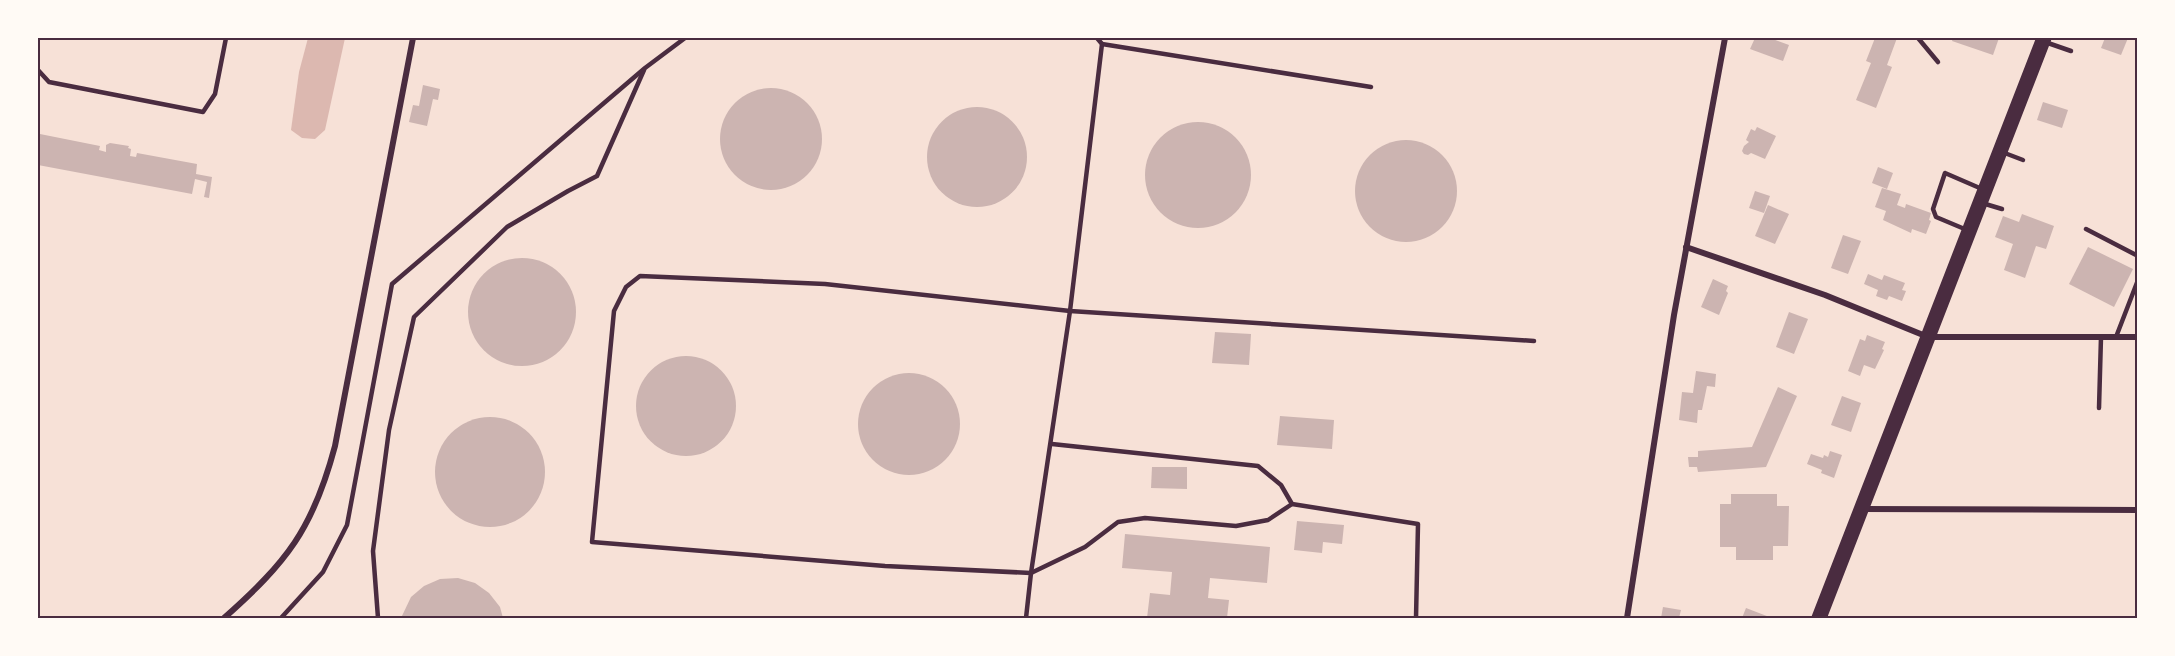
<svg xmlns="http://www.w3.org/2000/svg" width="2175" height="656" viewBox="0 0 2175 656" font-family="Jost,sans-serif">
<rect width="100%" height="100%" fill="#f7e1d7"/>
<!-- water -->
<polygon fill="#dcb8b0" points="308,38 345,38 325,130 315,139 302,138 291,130 299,72"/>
<!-- building -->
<g fill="#ccb4b1">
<polygon points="1755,38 1770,38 1789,45 1783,61 1750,49"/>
<polygon points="1875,38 1897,38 1887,65 1892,67 1876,108 1856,100 1871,63 1866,61"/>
<polygon points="1953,38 1999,38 1993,55 1952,41"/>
<polygon points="2105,38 2128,38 2121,55 2101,48"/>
<polygon points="423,85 440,89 438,100 433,99 427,126 409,122 413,105 419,106"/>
<circle cx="771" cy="139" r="51"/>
<polygon points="2043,102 2068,110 2062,128 2037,120"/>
<circle cx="977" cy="157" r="50"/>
<circle cx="1198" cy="175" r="53"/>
<polygon points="1757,127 1776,136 1765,159 1751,153 1748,155 1744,154 1742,151 1744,146 1749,142 1746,140 1751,129 1755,131"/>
<polygon points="40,134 100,146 99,150 106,152 106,145 110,143 129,146 128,148 131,149 130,156 136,157 137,153 197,164 196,174 212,177 209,198 204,197 207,182 195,179 192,194 38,165"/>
<circle cx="1406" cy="191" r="51"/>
<polygon points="1878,167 1893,173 1887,189 1872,183"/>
<polygon points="1882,188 1901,194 1897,205 1905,208 1906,204 1931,213 1929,220 1931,221 1926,234 1912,229 1911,233 1883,220 1886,211 1875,207"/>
<polygon points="1755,191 1770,196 1764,213 1749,208"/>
<polygon points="1768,205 1789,214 1775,244 1755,236"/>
<polygon points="2022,214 2054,226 2046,249 2036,246 2025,278 2004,270 2013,244 1995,237 2003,216 2019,222"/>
<polygon points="1843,235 1861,241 1848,274 1831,268"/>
<polygon points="2088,247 2133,269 2114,307 2069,284"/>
<circle cx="522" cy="312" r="54"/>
<polygon points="1868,274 1882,280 1884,275 1905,283 1902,290 1906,291 1902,301 1889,296 1887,300 1876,296 1878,290 1864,284"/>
<polygon points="1713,279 1728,286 1726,291 1728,293 1719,315 1701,307"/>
<polygon points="1789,312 1808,319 1794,354 1776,347"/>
<polygon points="1215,332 1251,334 1249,365 1212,363"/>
<polygon points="1867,335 1885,342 1882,349 1884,350 1875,369 1864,365 1860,376 1848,371 1860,339 1865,341"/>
<circle cx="686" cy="406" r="50"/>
<polygon points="1696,371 1716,374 1715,387 1707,386 1702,410 1698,410 1697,423 1679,420 1682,392 1693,393"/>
<circle cx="909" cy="424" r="51"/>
<polygon points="1778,387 1797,396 1766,467 1698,472 1697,467 1689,467 1688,457 1698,457 1698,451 1752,447"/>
<polygon points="1842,396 1861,403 1851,432 1831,425"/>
<polygon points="1280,416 1334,420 1332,449 1277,445"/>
<circle cx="490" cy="472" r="55"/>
<polygon points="1830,451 1842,455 1834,478 1821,473 1822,470 1807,464 1811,454 1823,458 1824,455 1828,457"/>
<polygon points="1152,467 1187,467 1187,489 1151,488"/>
<polygon points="1731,494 1777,494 1777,506 1789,506 1788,546 1773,546 1773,560 1736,560 1736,547 1720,547 1720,504 1731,504"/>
<polygon points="1297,521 1344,525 1342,544 1323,542 1322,553 1294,550"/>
<polygon points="1125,534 1270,547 1267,583 1210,578 1208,598 1229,600 1227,618 1147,618 1150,593 1170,595 1172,572 1122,568"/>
<polygon points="458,578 475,583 489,593 500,607 503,618 401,618 411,597 424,586 440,579"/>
<polygon points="1663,607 1681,610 1679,618 1661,618"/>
<polygon points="1746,608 1772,618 1742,618"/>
</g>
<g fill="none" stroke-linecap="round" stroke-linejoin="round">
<!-- service -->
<g stroke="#4a2c40" stroke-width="4.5">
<polyline points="1918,38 1938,62"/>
<polyline points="2045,42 2071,51"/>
<polyline points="1102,44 1371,87"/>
<polyline points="38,70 49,82 203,112 215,94 226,38"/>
<polyline points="2002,152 2023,160"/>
<polyline points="1982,203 2002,209"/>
<polyline points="2086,229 2138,256"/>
<polyline points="1967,230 1936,217 1933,209 1945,173 1982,189"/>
<polyline points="2116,337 2138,280"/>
<polyline points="2099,408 2101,337"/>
<polyline points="1052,444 1258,466 1281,485 1292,504 1418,524 1416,618"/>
<polyline points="1292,504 1268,520 1236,526 1145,518 1118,522 1085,547 1031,573 885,566 592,542 614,311 626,287 640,276 825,284 1070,311 1534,341"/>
<polyline points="281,618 323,572 347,525 392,284 645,68 685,38"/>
<polyline points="378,618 373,551 389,430 414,317 507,227 568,191 597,176 644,70"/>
<polyline points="1026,618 1031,573 1070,311 1102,44 1097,38"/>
</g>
<!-- minor -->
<g stroke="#4a2c40" stroke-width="6">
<polyline points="1686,247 1825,295 1928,337 2138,337"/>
<polyline points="1861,509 2138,510"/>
<path d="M224,618C287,562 313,529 335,446L413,38"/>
<polyline points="1627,618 1674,315 1725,38"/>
</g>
<!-- primary -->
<polyline stroke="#4a2c40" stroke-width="15" points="1819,618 2044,38"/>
</g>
<!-- border -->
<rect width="2175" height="656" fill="none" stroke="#fffaf5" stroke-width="78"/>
<rect x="39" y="39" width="2097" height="578" fill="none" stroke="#4a2c40" stroke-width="2"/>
</svg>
